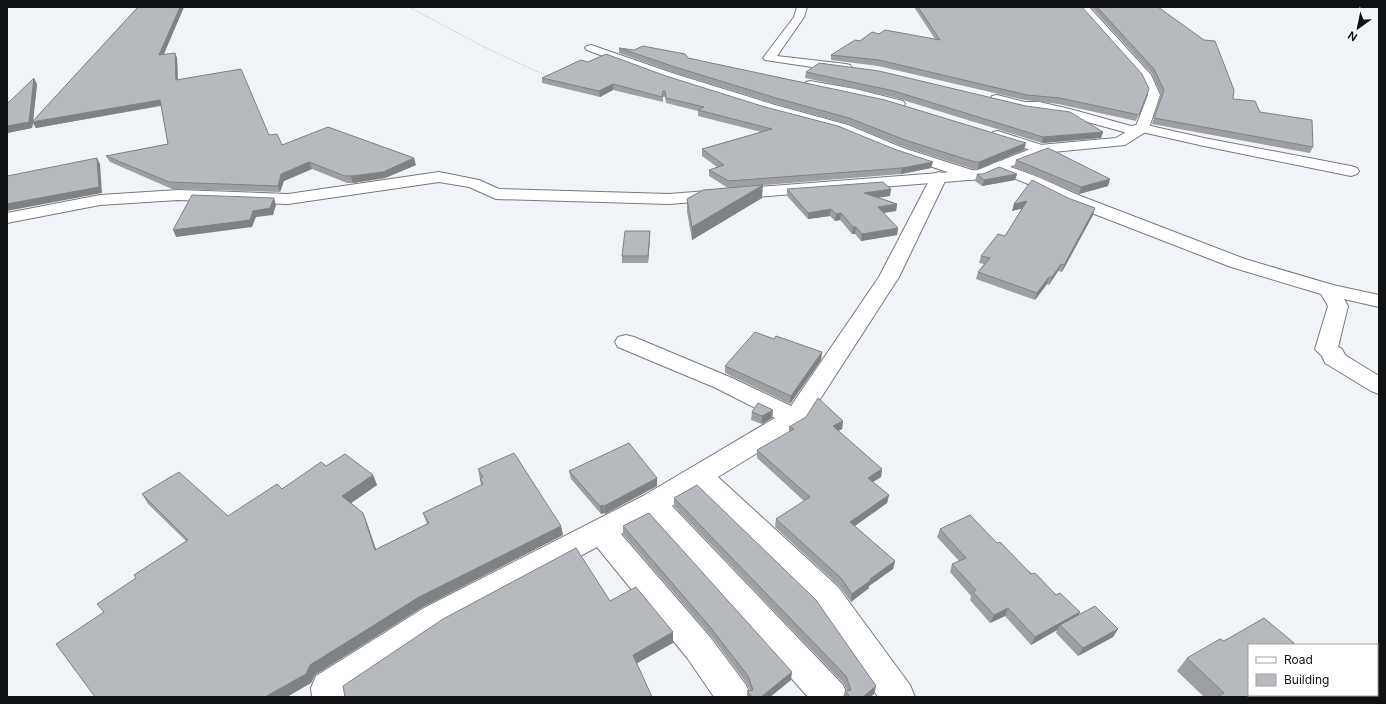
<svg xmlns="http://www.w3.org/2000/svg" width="1386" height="704" viewBox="0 0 1386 704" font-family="Inter,sans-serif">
<rect width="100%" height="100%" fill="#f0f4f8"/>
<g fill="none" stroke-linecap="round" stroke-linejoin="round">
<!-- minor casing -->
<g stroke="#767a7d" stroke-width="2">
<g id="minor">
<polygon points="797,7 807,7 804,17 777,56 846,64 850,65 852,68 850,71 846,72 765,60 763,58 794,17"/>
<polygon points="591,45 675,74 775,105 848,125 903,148 978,172 980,175 978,178 972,180 966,178 893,154 838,131 765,111 667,80 587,50 585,48 587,46"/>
<polygon points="810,81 855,89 903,101 905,104 903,107 898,108 854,97 806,88 804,85 806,82"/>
<polygon points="997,95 1025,102 1039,102 1070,109 1131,126 1142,124 1204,138 1351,166 1357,168 1359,171 1357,174 1351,176 1204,146 1142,132 1131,134 1066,116 1039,110 1025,110 992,102 990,99 992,96"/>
<polygon points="998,131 1045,146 1047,149 1045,152 1040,153 993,138 991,135 993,132"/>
<polygon points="997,162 1038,177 1078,195 1245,259 1333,285 1379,295 1379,307 1344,299 1348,306 1338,347 1342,349 1345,355 1379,376 1379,394 1371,391 1325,363 1322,356 1315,349 1328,306 1321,294 1231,267 1066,203 1026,183 992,170 989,167 992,164"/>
<polygon points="939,172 945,174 947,177 899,277 804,424 718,477 838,587 910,685 915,697 878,697 816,607 697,490 672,506 843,685 848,697 808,697 650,519 621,534 710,637 746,685 751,697 714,697 688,659 597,547 446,628 346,696 346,697 312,697 311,688 316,676 424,608 643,496 775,418 716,388 618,347 615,342 618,337 626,335 634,337 732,378 791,406 879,277 931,177 933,174"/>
</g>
</g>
<!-- tertiary casing -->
<g stroke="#767a7d" stroke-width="2">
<polygon id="tertiary" points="1079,7 1089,7 1151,75 1160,95 1149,128 1147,131 1125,145 1043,153 981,179 669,204 496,199 469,187 439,182 288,204 178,200 100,205 7,223 7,213 100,195 178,190 288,194 439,172 479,180 499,189 669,194 978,170 1040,145 1116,138 1136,126 1148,95 1141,79"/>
</g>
<!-- path -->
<polyline stroke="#909295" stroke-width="1" stroke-dasharray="0.5 1.5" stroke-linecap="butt" points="409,7 488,49 549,77"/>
<!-- minor -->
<use href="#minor" fill="#fff" fill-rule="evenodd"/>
<!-- tertiary -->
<use href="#tertiary" fill="#fff" fill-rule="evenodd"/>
</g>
<!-- wall -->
<g fill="#9d9fa3">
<polygon points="138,7 184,7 163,55 175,53 177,58 178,79 269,135 282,145 416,165 385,178 353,183 347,183 312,169 284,181 280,192 172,189 110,162 106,156 168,144 161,106 36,128 33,123 32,128 7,133 7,104 37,84 33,121"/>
<polygon points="914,7 1082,7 1149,89 1136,121 1058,104 1025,100 878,66 831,60 831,55 860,41 879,34 935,39"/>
<polygon points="1091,7 1158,7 1233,99 1260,112 1313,147 1310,153 1152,124 1161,95 1152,74"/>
<polygon points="619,48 688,58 1024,150 978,169 973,169 904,147 848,124 775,104 675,73 619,53"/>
<polygon points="588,62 666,76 931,168 901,174 728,188 709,176 709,170 717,167 702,156 702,149 761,132 698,116 698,111 666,103 665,97 663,97 663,102 613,90 600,97 542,83 542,78"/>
<polygon points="806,72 1103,132 1101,138 1042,143 893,97 805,78"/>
<polygon points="1016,160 1108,186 1079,194 1014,167"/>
<polygon points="977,174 1017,174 1015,180 982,186 975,181"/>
<polygon points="787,189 890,196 878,197 897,204 896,211 883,213 898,228 897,235 861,241 855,234 852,234 840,220 835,221 830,216 808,219 787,196"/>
<polygon points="762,198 692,240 687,212 687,199"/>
<polygon points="1014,204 1093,215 1062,272 1058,271 1049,285 1047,284 1035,300 976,279 978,272 984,264 979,263 981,256 1005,236 1022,208 1012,211"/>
<polygon points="650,231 650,238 648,263 622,263 622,256"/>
<polygon points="774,339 822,352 821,360 790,404 725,373 725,366"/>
<polygon points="773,410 772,418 762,424 751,420 752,412"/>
<polygon points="843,421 842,429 838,431 882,469 881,477 873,482 889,495 887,503 855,526 895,561 893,569 869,586 869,588 851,602 839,586 775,527 776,519 804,501 757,458 757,450 789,432 789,427"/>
<polygon points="326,466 373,475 377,485 351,503 363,513 367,523 376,549 427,524 423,513 481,485 478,469 561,526 563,535 423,607 315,675 311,683 104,612 136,578 186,541 148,504 142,494 228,516"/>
<polygon points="569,471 657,478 657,486 605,514 604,513 601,514 571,479"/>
<polygon points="674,498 876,686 874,694 870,697 843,697 845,691 847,691 844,684 674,506"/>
<polygon points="623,526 791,680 770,697 747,697 747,691 750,690 747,684 711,636 623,534"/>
<polygon points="940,529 997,543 1079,615 1118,629 1113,637 1078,656 1056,633 1057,630 1031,645 1005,616 990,623 970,600 971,596 950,572 952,564 959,561 937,537"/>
<polygon points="1224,641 1249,645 1311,697 1204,697 1177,671 1187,658"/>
</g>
<!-- shaded-wall -->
<g fill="#7f8284">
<polygon points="180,7 184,7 161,61 159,55"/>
<polygon points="175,53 177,58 178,85 176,80"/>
<polygon points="34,78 37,84 33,122 160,100 163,105 36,128 33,123 32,128 7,133 7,126"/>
<polygon points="613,84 613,90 600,97 599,91"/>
<polygon points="1103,132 1101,138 1042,143 1043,137"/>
<polygon points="1026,143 1024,150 978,169 979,162"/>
<polygon points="97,158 100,164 102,193 7,211 7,204"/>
<polygon points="414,158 416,165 385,178 353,183 351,176"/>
<polygon points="309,162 312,169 284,181 280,192 278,186 281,174"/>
<polygon points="933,162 931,168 901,174 902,168"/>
<polygon points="1017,174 1015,180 982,186 984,180"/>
<polygon points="1110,179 1108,186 1079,194 1081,187"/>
<polygon points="763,185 762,198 692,240 692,227"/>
<polygon points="891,189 890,196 863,200 864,193"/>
<polygon points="274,198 276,205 273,215 256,217 252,227 176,237 173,230 253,211"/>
<polygon points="1027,201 1025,208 1012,211 1014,204"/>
<polygon points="897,204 896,211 876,214 878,207"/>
<polygon points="1095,208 1093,215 1062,272 1064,265"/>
<polygon points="831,209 830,216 808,219 808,213"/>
<polygon points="841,213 840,220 835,221 836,214"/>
<polygon points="853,227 856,227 855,234 852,234"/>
<polygon points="898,228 897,235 861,241 862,234"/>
<polygon points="650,231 650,238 648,263 648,256"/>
<polygon points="1061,264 1058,271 1049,285 1052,277"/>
<polygon points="1049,277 1047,284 1035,300 1037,293"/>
<polygon points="822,352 821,360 790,404 791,396"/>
<polygon points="773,410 772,418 762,424 762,416"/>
<polygon points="843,421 842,429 832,434 833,426"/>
<polygon points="882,469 881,477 866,486 868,478"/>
<polygon points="373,475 377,485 347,506 342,496"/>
<polygon points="657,478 657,486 605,514 604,506"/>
<polygon points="889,495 887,503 849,530 850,522"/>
<polygon points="603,505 604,513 601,514 600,506"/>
<polygon points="363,513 367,523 379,559 375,550"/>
<polygon points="561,526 563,535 423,607 315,675 311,683 287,697 265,697 310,665 419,597"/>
<polygon points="895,561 893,569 869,586 869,588 851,602 852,594 870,579"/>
<polygon points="1008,608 1005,616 990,623 994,615"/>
<polygon points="1080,612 1076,620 1060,625 1057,630 1031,645 1035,637"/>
<polygon points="1118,629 1113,637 1078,656 1083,648"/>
<polygon points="673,632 673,643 634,665 633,655"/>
<polygon points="792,672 791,680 770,697 761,697"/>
<polygon points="876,686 874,694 870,697 863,697"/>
</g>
<!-- building -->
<g fill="#b6b9bd" stroke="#7f8284">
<polygon points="138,7 180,7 159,55 175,53 176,80 241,69 269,135 277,134 282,145 328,127 414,158 383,172 351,176 345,176 309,162 281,174 278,186 169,182 106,156 168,144 160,100 32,122"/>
<polygon points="918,7 1082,7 1142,74 1149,89 1139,115 1060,98 1027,95 879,60 831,55 855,40 860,41 872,32 879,34 885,30 940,40"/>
<polygon points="1097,7 1158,7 1204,40 1215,41 1234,90 1233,99 1255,101 1260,112 1312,120 1313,147 1154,118 1164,90 1154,69"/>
<polygon points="643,46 685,54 688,58 885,100 1026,143 979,162 975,162 905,140 849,118 776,98 675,67 619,48 634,50"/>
<polygon points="606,54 666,76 765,107 838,126 894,149 933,162 902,168 729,181 709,170 724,165 702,149 772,129 698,110 704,107 666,98 665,91 663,91 662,97 613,84 599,91 542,78 581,60 588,62"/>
<polygon points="819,63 879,71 1026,106 1070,112 1103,132 1043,137 894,91 806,72"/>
<polygon points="34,78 29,122 7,126 7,104"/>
<polygon points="1048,148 1110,179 1081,187 1016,160"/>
<polygon points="97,158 99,187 7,204 7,176"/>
<polygon points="999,167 1017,174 984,180 977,174 983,174"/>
<polygon points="1032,180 1068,198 1095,208 1064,265 1061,264 1052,277 1049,277 1037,293 978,272 990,258 981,256 998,234 1005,236 1027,201 1014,204"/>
<polygon points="883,182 891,189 864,193 897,204 878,207 898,228 862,234 856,227 853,227 841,213 836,214 831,209 808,213 787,189"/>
<polygon points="763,185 692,227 687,199 703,190"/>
<polygon points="192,195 274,198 270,208 253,211 250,220 173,230"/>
<polygon points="625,231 650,231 648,256 622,256"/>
<polygon points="755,332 774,339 776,336 822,352 791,396 725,366"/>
<polygon points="818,398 843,421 833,426 882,469 868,478 889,495 850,522 895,561 870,579 871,580 852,594 841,578 776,519 810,497 757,450 794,429 789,427 806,417"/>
<polygon points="758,403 773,410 762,416 752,412"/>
<polygon points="629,443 657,478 604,506 603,505 600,506 569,471"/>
<polygon points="514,453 561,526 419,597 310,665 306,674 265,697 95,697 56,644 104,612 97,604 136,578 134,575 188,540 142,494 179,472 228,516 277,484 282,489 321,462 326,466 345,454 373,475 342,496 363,513 375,550 429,523 423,513 483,484 480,479 483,477 478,469"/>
<polygon points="697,485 816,600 876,686 863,697 850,697 845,691 851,690 846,676 674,498"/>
<polygon points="649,513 792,672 761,697 752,697 747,691 753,690 748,676 711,628 623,526"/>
<polygon points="970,515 997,543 1000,542 1031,574 1035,573 1056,595 1060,593 1080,612 1035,637 1008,608 994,615 973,592 976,590 952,564 966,558 940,529"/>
<polygon points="576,548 610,601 636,587 673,632 633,655 652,697 345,697 343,686 443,619"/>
<polygon points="1095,606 1118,629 1083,648 1060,625"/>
<polygon points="1264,618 1294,643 1291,645 1249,645 1249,695 1309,695 1311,697 1217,697 1224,693 1187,658 1220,639 1224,641"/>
</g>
<!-- border -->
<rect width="1386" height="704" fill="none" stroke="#111213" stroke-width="16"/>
<!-- legend -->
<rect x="1248" y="644" width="130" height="52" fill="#ffffff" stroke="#a0a0a1"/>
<rect x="1256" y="657" width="20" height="6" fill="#ffffff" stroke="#a0a0a1"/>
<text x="1284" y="664" font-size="12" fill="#111213">Road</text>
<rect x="1256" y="674" width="20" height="12" fill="#b6b9bd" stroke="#a0a0a1"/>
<text x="1284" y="684" font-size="12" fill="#111213">Building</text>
<!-- north arrow -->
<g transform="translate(1358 28) rotate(213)" stroke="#ffffff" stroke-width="3" paint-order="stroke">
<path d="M0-3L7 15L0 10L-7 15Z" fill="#111213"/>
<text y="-6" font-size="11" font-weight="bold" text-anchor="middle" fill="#111213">N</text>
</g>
</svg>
